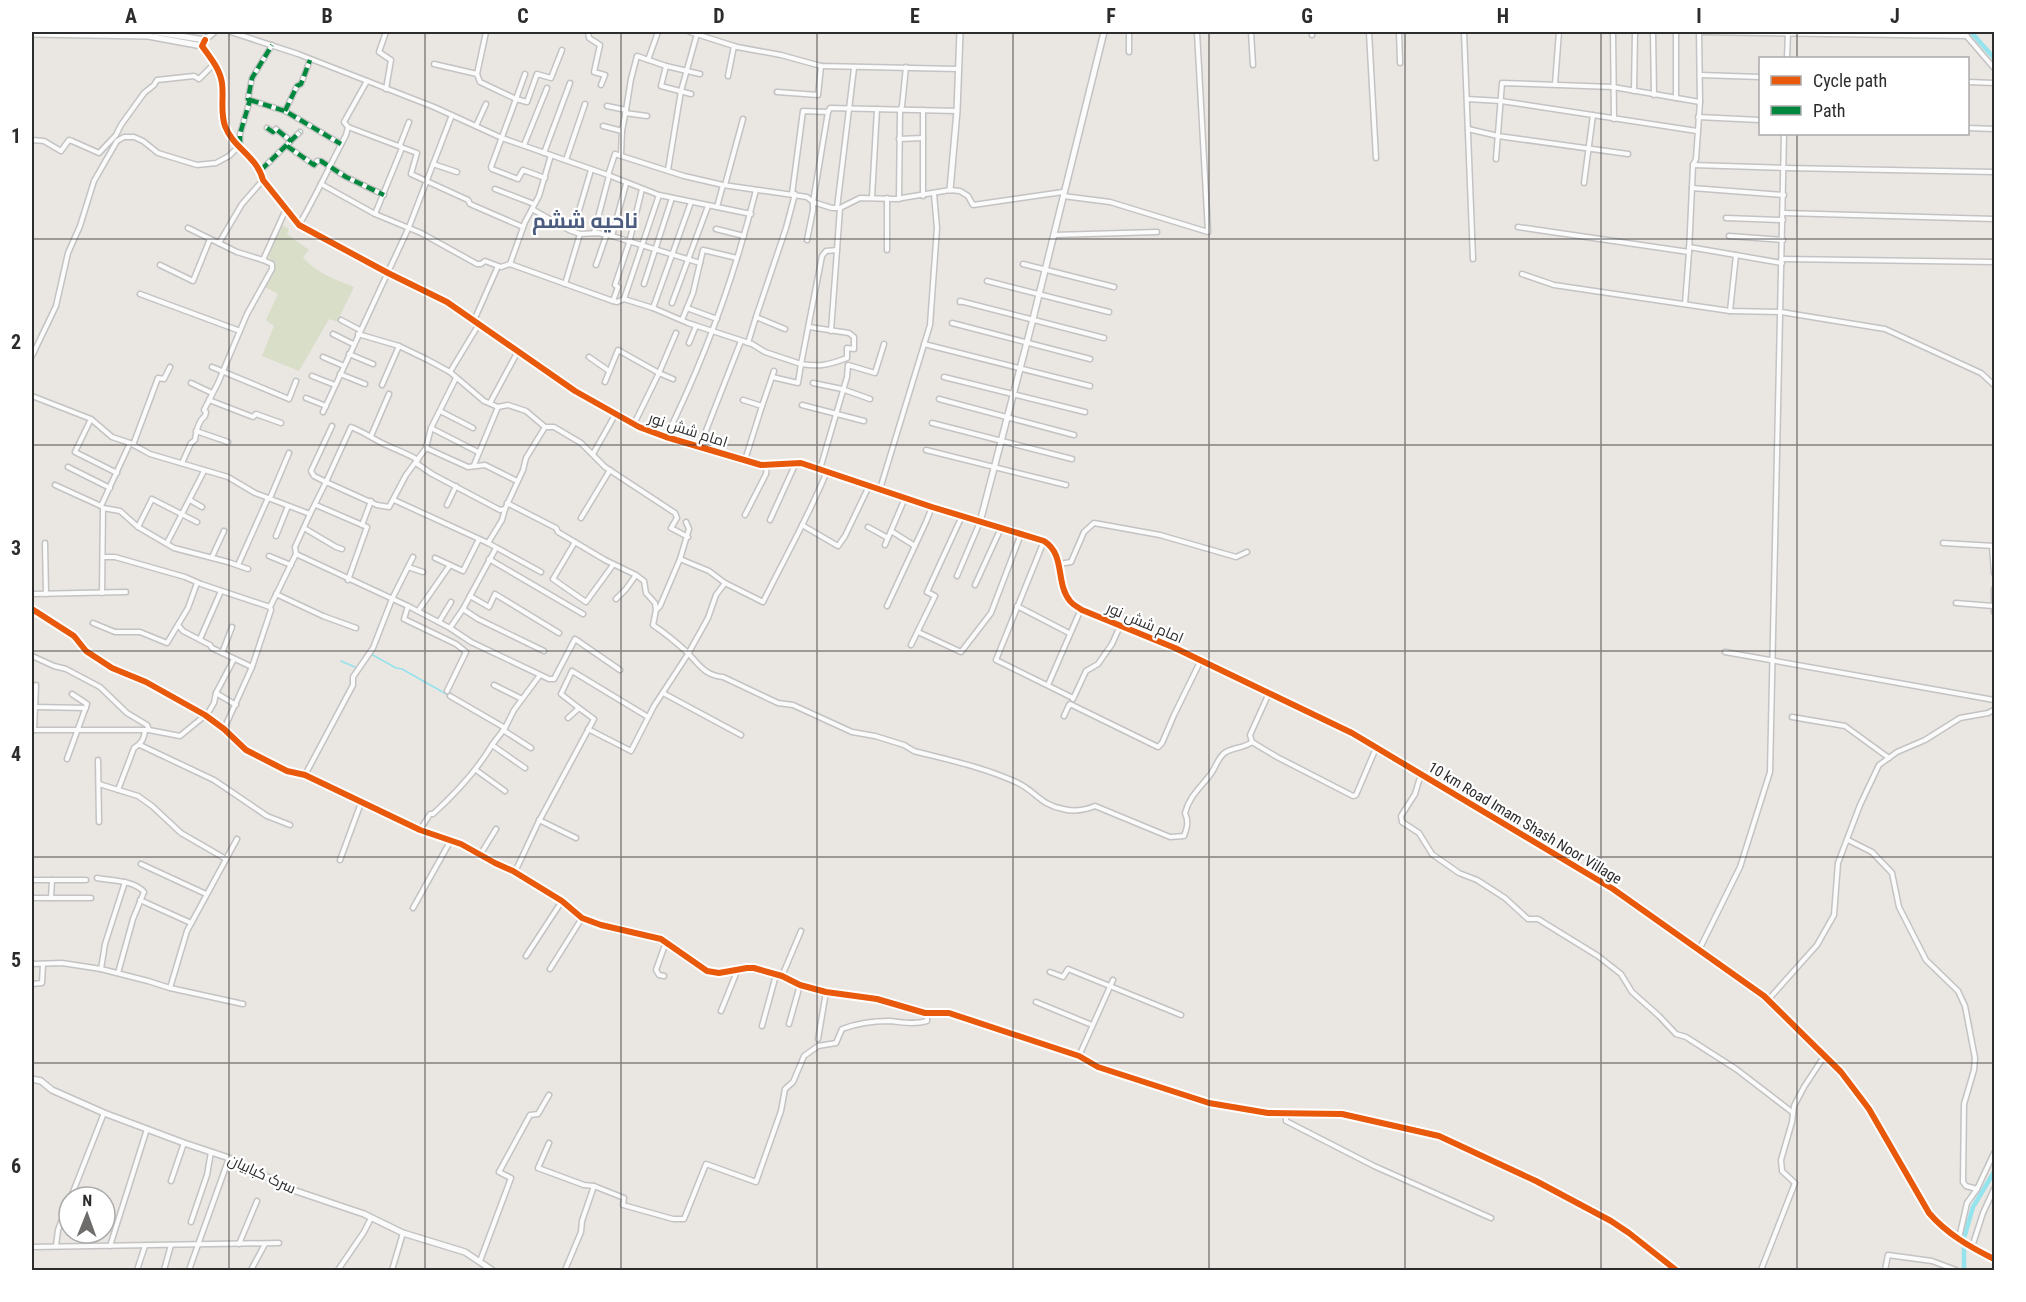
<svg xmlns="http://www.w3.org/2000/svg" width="2026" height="1302" viewBox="0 0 2026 1302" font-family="'Roboto Condensed',Cairo,sans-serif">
<rect width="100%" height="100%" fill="#eae6e2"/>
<!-- cemetery -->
<path fill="#d9dec9" d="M282,225L289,229L287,234L309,250L303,257C314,272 337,280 354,287L337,322L329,319L299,371L262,356L274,326L266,320L278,294L265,287L276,263L268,257Z"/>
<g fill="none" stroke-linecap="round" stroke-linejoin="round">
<!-- stream -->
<g stroke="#95e3ec" stroke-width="1.5">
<polyline points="371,654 396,668 402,669 448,695"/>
<polyline points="341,661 357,668"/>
</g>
<!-- canal -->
<g stroke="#95e3ec" stroke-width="4.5">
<polyline points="1971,32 1994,58"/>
<polyline points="1964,1238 1973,1207 1994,1172"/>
<polyline points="1964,1270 1964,1246"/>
</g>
<!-- street casing -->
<g stroke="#c4c3c3" stroke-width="7">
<g id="street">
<polyline points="231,32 298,54 434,107 502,138 608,175 615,154 684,176 723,185 807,197 813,202 832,208 840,208 860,198 896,199 950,190 960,191 968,196 973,205 1063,192"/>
<polyline points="486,32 477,74 480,82 516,99 525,74"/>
<polyline points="588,32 589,38 600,45 594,72 605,75 601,85"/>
<polyline points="690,32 737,47 781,55 821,66 958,69"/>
<polyline points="1129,32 1129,52"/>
<polyline points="1251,32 1253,65"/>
<polyline points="1312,32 1312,35"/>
<polyline points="1369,32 1376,158"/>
<polyline points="1399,32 1400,63"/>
<polyline points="1464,32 1473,259"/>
<polyline points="1613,32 1614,119"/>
<polyline points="1653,32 1654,95"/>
<polyline points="1676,32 1676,98"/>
<polyline points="1699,32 1967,36"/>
<polyline points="1963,32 1994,68"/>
<polyline points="1787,58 1788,32"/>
<polyline points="648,60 658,32"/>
<polyline points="434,64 477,74"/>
<polyline points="666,66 661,86 691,94"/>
<polyline points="1700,75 1760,77"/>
<polyline points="728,76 734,46"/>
<polyline points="1968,82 1994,83"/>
<polyline points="1555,84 1559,32"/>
<polyline points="386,89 391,60 379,52 386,32"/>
<polyline points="1634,91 1635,32"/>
<polyline points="777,92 818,95 821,66"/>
<polyline points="1467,99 1501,101 1697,131"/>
<polyline points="250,100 285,111 341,144"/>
<polyline points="607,106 626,110 622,131"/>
<polyline points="626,110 631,79 637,56 666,66 700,74"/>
<polyline points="285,111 297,86 301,84 310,60"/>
<polyline points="625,113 647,116"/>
<polyline points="1698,117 1760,120"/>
<polyline points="476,126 486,104"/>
<polyline points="603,126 622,131 621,155"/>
<polyline points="348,127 417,153 411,174 468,200 470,204 523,227"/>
<polyline points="267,128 273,132 276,129 291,141"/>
<polyline points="1968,128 1994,129"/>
<polyline points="1468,129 1498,136 1628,154"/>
<polyline points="899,139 923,138"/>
<polyline points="32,140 44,141 61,151 69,140 72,141 99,153 116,135 121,125 144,93 154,85 157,80 194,76 199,79 214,64"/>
<polyline points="524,145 547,88"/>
<polyline points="287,146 314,165 317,161 321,161 346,177 384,195"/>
<polyline points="544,153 570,83"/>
<polyline points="551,155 539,196 532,209 569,230 580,234 598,233 612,236 700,263"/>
<polyline points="1496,159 1502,83 1613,87 1700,102"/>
<polyline points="566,160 585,104"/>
<polyline points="433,164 457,172"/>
<polyline points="1693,165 1785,168 1994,172"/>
<polyline points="261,170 300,132"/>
<polyline points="668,170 681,91 697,34"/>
<polyline points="608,175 659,195 751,214"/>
<polyline points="545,178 523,170 518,179 492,169 491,167 516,99 527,102 537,74 551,78 562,50"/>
<polyline points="1584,183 1593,115"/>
<polyline points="321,184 375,214 421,233 477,264 481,264 485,261 501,267 510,264 613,301"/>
<polyline points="725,185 743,119"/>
<polyline points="1692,188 1784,195"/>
<polyline points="495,189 534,204"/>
<polyline points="642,189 629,243 615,285 618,287 613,301 617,302 624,299 653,308 688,323 752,344 765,352 801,364 798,383 772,377"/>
<polyline points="792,194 803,111 828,112 830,108 957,111"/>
<polyline points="923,196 923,110"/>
<polyline points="1063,196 1110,202 1208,232 1197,32"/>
<polyline points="872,197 877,109"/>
<polyline points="887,198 887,250"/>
<polyline points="899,199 900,110 902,106 906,67"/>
<polyline points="717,207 723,185"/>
<polyline points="837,208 854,68"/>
<polyline points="1784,213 1994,219"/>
<polyline points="375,214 402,148 400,145 409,122"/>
<polyline points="1726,218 1783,220"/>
<path d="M299,225C316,196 330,165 346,135L348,127L344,122L367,81"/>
<polyline points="1518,227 1689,252"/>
<polyline points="188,228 237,252 263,260"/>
<polyline points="716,229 744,236"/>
<polyline points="573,231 591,170"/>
<polyline points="594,233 609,176"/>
<polyline points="1054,235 1157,232"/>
<polyline points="612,236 626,184"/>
<polyline points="1729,236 1783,240"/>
<polyline points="807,240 813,210 813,202 828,112"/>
<polyline points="219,243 242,204 263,180"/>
<polyline points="1689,247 1782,263"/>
<polyline points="1783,259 1994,262"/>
<polyline points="510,264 525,222 532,209"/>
<polyline points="1023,264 1114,287"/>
<polyline points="160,265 193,281 210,239"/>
<polyline points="596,265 606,236"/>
<polyline points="1522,274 1554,285 1730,311 1781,312 1885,329 1981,373 1994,385"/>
<polyline points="987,281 1109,312"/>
<polyline points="565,284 580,234"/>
<polyline points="644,284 672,198"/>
<polyline points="140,294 240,331"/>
<polyline points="624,299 659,195"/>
<polyline points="960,302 960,301 1104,338"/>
<polyline points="672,303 708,206"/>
<polyline points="1685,304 1689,252 1693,165 1696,159 1700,102 1699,32"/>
<polyline points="653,308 691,202"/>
<polyline points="687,308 717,319"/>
<polyline points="1730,311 1736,255"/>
<polyline points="756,317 786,228 795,194"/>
<polyline points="472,319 476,316 498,266"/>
<polyline points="341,320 360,330"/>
<polyline points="682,320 693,293 703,250 737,258"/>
<polyline points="952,323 1090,359"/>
<path d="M809,327L849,333L854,337V349L847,348V358C828,365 820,367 801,364L822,256L826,251L837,250L840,208"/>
<polyline points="831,331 837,250"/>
<polyline points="333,334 353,344"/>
<polyline points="358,334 399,346 428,360 450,372 484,401 498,407 508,405 526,411 545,427 554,427 581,443 605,467 675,513 677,518 671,528 688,537"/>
<polyline points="689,343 696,326"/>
<polyline points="748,343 756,317 785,329"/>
<polyline points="924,344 1090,386"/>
<polyline points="349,354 373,364"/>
<polyline points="32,356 56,306 68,253 80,226 94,181 117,141 124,137 134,137 143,141 158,153 197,165 216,163 229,156 240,145 240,134 250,100 248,99 252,78 272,45"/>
<polyline points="323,357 344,366"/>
<polyline points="589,357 609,371"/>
<polyline points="212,367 289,399 296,381"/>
<polyline points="450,372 479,324"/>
<polyline points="340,374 365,384"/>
<polyline points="312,376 335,385"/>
<polyline points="944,377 1085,412"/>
<polyline points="605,382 618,350 659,373 676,333"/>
<polyline points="191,383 212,393"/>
<polyline points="813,383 842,389 870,399"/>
<polyline points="382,385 399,346"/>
<polyline points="32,396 91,419 112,437 130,443 150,454 228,477 255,493 310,514 326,482 377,505 389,507 406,475 426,448 431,428 456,378"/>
<polyline points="306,398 326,406"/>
<polyline points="939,399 1074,435"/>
<polyline points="209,400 253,417 256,414 281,423"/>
<polyline points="743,400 762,406 745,460"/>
<polyline points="490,403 517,353"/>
<polyline points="802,405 864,421"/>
<polyline points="762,406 774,371"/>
<polyline points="440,411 473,428"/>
<polyline points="323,412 409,227 452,115"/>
<polyline points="91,419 75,452 117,473"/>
<polyline points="932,423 1072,459"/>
<polyline points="634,424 659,373 673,379"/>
<path d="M332,426L311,471L314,476L326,482L351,427C364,432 373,439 386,445C397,450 408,454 418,460"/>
<polyline points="431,428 478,452"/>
<polyline points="196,431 228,442"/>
<polyline points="371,436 389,394"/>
<path d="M666,437C705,358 735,275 756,190"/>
<polyline points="133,445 158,378 164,379 170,367"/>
<polyline points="700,446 741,341"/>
<polyline points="426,448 468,467 485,465 517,481"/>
<polyline points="926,450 1066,485"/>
<polyline points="593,454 615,415"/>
<path d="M182,463L191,443L195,440C196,432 198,421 205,416L206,412L204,410L218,383L247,314L272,269V264L263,260L286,209"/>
<polyline points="416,463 432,474 500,510 505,509 523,470 526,458 545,427"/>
<polyline points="474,465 498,407"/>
<polyline points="68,467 110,488"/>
<polyline points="820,469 847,377 848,365 875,373 884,344"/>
<polyline points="55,485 101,506"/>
<polyline points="880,489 930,325 937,228 934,194"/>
<polyline points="270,498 289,453"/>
<polyline points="190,500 202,507"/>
<polyline points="394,500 488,543 541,572"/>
<path d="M507,503L556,528L558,532L605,560L636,575L644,581L646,593L655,603L656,610L653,625C665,633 677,643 688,653C699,665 706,676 723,677L778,703L793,705L852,732L875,736L904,745L914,751C949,760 983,767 1016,782C1036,791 1040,805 1063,809C1074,812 1085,810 1095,806L1170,837L1184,836C1187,828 1189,822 1185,813C1189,797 1200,788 1210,775C1216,768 1218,756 1226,752C1235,747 1244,748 1252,742L1250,735L1269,693"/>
<polyline points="316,505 367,527 348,580"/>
<polyline points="447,505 456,486"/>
<polyline points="101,506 130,443"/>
<polyline points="745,515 766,474 767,465"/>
<polyline points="581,518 610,470"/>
<polyline points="770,520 794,467 794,463"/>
<path d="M686,522L689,529L680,559L709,571L725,583L763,602C784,559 809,516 827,471"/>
<polyline points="362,525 371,501"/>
<polyline points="802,525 838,546 845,536 869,486"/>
<polyline points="138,527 152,499 197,522"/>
<polyline points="868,527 888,538"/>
<polyline points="304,528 336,547 342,549"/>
<polyline points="891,531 915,546"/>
<polyline points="276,536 288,506"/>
<polyline points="1044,541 996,660 1073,698"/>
<polyline points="575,542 553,579 586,602 613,565"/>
<polyline points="45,543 46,594"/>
<polyline points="167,543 204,471"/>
<polyline points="488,543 502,520 505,509"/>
<polyline points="1943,543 1994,546"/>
<polyline points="885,545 905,498"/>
<polyline points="1992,546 1994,573"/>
<polyline points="296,554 408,606 450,628 471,642 549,679 554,679 575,639 620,670"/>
<polyline points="269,556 291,565"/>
<polyline points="104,557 115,557 185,577 201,584 270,607"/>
<polyline points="212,557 224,531"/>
<polyline points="435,558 450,565"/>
<polyline points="489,559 583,614"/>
<polyline points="1059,564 1071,562 1084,532 1094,523 1160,535 1236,557 1247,552"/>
<polyline points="238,565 268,498"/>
<polyline points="408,567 423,572"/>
<polyline points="957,576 980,522"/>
<polyline points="975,585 1001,528"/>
<polyline points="1994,589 1994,612"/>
<polyline points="102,593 103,508 120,511 138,527 174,548 228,562 248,569"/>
<polyline points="32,594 126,592"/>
<polyline points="276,594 323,616 356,628"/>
<polyline points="470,596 489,607 495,594 559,633"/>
<polyline points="616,599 626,589 636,575"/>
<polyline points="1956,603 1993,606"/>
<polyline points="408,606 404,619 456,644 466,652 447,691"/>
<polyline points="887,606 926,522 932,507"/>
<polyline points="1017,606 1069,633"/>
<polyline points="32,609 74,636 86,651 112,668 146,682 205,715 224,729 246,750 287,771 305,775 420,830 461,844 495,863 513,871 562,901 582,918 601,925 661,939 707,971 719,973 747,968 754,968 782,976 800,985 826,992 877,999 925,1013 949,1013 1079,1056 1098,1067 1209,1103 1268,1113 1342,1114 1439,1136 1536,1181 1611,1221 1629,1233 1676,1270"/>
<polyline points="463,609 478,619 544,651"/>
<polyline points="657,609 660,606 680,559"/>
<polyline points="418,611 450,565 463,571 479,539"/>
<polyline points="439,622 451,602"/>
<polyline points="93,623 115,632 140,632 167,643 188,608 197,583"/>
<polyline points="178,625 183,631 210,645 212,648 252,667"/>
<polyline points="450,628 463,609 496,548"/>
<polyline points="918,632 961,652 991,613 1021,534"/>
<polyline points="200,639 221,591"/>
<polyline points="911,645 935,596 927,592 962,516"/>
<polyline points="1725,652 1994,700"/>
<polyline points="222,653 232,627"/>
<polyline points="32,656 54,666 66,669 100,687 127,713 147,725 149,730"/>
<polyline points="494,685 522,699"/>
<polyline points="1048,685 1081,609"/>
<polyline points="216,693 236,705"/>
<polyline points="663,693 741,735"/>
<polyline points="450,696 505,728 492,745"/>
<polyline points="1073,699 1086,671 1098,664 1112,644 1120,626"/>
<polyline points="1069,706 1070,704 1158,747 1162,743 1174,715 1201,660"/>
<polyline points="35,707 86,708"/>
<polyline points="1064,716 1069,705"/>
<polyline points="1792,717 1845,726 1889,758"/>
<polyline points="568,718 579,708 561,694 572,671 648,717"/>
<polyline points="505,728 514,710 540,675"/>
<polyline points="224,729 252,667 271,610 270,607 296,554 295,547 310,514"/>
<polyline points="588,729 631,751 654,706 688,654 708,618 716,595 725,583"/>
<polyline points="32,730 149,730 180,736 208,713 214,703 216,693 234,659"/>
<polyline points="34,730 36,685"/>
<polyline points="503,730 531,748"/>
<polyline points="1252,742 1277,757 1353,796 1356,795 1376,748"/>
<polyline points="140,745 214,780 267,816 290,825"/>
<polyline points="67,759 87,704 72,694"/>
<polyline points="98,760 99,822"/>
<polyline points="476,770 505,791"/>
<polyline points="1421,774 1415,794 1401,816 1402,822 1419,833 1432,854 1459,873 1477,880 1505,898 1528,919 1538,919 1598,956 1621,974 1632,992 1659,1016 1676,1034 1686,1037 1736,1069 1792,1112"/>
<polyline points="305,775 353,685 353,677 373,648 392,599 413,557"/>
<polyline points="99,784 138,796 152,806 181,833 226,859"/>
<path d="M118,790L134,748C142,743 144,739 145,730"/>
<polyline points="539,820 576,838"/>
<path d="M420,830L430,814H433C456,793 476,772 492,745L525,768"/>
<polyline points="1848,840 1872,852 1892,873 1899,907 1926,960 1958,991 1965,1006 1975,1058 1974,1070 1964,1104 1963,1182 1966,1186 1977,1189"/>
<polyline points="480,855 496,829"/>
<polyline points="340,860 361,803"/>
<polyline points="141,864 206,894"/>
<polyline points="515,872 538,823 594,719 579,708"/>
<path d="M97,878C111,881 134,880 144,892L133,919L118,973"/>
<polyline points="32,880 86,880"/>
<polyline points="34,898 91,898"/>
<polyline points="51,898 52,880"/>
<polyline points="140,900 191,923"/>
<polyline points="413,908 451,840"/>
<polyline points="1699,950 1740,867 1770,772 1784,134"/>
<polyline points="526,956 562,901"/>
<polyline points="32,964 62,963 101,969 148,981 170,988 243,1004"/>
<polyline points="101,969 105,944 125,882"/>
<polyline points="550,969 582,918"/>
<polyline points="1050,972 1063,977 1068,969 1181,1015"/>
<polyline points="664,976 659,975 656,970 666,942"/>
<polyline points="782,976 801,931"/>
<polyline points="32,984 42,983 43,964"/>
<polyline points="170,988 187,931 237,839"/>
<polyline points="1768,1000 1817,945 1834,915 1838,863 1860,805 1879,765 1897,752 1925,740 1960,718 1988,713 1994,710"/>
<polyline points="1036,1002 1092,1025"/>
<polyline points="721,1011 738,969"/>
<polyline points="789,1024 800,985"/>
<polyline points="762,1026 776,975"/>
<polyline points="818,1039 826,992"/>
<polyline points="1079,1056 1113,980"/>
<polyline points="1286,1114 1286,1121 1374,1166 1491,1218"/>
<polyline points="549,1143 538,1168 584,1185 594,1186 582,1221 581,1232 565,1270"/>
<polyline points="171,1181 184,1143"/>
<path d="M594,1186L624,1198L623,1205L673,1219H684L706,1164L756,1182L781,1111L785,1089L793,1082L804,1056L818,1046L836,1043L842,1029C858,1023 872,1021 889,1021C902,1022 914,1025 927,1021V1013"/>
<polyline points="71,1197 104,1113"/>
<polyline points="191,1222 207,1175 211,1152"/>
<polyline points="1959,1238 1967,1203 1977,1189 1994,1153"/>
<polyline points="239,1244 257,1201"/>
<polyline points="56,1246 58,1230 69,1201"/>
<polyline points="110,1246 147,1129"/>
<polyline points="32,1247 279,1243"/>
<polyline points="1972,1247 1983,1213 1994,1189"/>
<polyline points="480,1261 511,1178 499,1172 530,1115 538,1114 549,1095"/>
<polyline points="137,1270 145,1246"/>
<polyline points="164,1270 171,1245"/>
<polyline points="189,1270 229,1158"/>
<polyline points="251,1270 265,1244"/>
<polyline points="338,1270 364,1232 371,1218"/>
<polyline points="392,1270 403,1233"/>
<polyline points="1761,1270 1795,1183 1782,1171 1781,1160 1792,1122 1794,1106 1804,1087 1825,1055"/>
<polyline points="1885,1270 1888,1255 1932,1261 1956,1270"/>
</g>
</g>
<!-- secondary casing -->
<g stroke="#c4c3c3" stroke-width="8">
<g id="secondary">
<polyline points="155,32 205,40"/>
<polyline points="32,34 148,36 202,46"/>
<path d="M205,40L202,46C210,57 220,69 222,83C224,97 220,112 225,126C233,148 257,156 263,180L299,225L388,273L447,302L575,391L639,427L666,437L761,465L801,463L932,507L1044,541C1066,555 1055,583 1070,601C1073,605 1078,607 1082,610L1175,648L1352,733L1613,889L1764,996L1841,1072L1869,1109L1929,1213C1947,1234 1970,1247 1994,1259"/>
<polyline points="205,40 214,32"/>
<polyline points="950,190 957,111 960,32"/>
<polyline points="980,522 1033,319 1104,32"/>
<polyline points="32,1079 41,1081 52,1090 104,1113 184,1143 229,1158 293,1190 364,1214 403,1233 465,1252 492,1270"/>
</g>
</g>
<!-- street -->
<use href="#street" stroke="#fcfbfb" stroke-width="4"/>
<!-- secondary -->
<use href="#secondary" stroke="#fcfbfb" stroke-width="5"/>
<!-- quiet -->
<g stroke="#00873e" stroke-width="4.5" stroke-dasharray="9 4.5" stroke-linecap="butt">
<polyline points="250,100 285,111 341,144"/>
<polyline points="285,111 297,86 301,84 310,60"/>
<polyline points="267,128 273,132 276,129 291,141"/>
<polyline points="240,145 240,134 250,100 248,99 252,78 272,45"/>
<polyline points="287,146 314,165 317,161 321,161 346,177 384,195"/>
<polyline points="261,170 300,132"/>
</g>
<!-- cycleway casing -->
<g stroke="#fff" stroke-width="10">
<g id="cycleway">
<path d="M205,40L202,46C210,57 220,69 222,83C224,97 220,112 225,126C233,148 257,156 263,180L299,225L388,273L447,302L575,391L639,427L666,437L761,465L801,463L932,507L1044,541C1066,555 1055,583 1070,601C1073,605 1078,607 1082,610L1175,648L1352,733L1613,889L1764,996L1841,1072L1869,1109L1929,1213C1947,1234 1970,1247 1994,1259"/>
<polyline points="32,609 74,636 86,651 112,668 146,682 205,715 224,729 246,750 287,771 305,775 420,830 461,844 495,863 513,871 562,901 582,918 601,925 661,939 707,971 719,973 747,968 754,968 782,976 800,985 826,992 877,999 925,1013 949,1013 1079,1056 1098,1067 1209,1103 1268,1113 1342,1114 1439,1136 1536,1181 1611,1221 1629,1233 1676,1270"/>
</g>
</g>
<!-- cycleway -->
<use href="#cycleway" stroke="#e8590c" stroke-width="6"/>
</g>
<!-- grid -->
<path fill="none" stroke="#2c2c2c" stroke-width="1.5" stroke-opacity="0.55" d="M229,32V1270M425,32V1270M621,32V1270M817,32V1270M1013,32V1270M1209,32V1270M1405,32V1270M1601,32V1270M1797,32V58M1797,134V1270M32,239H1994M32,445H1994M32,651H1994M32,857H1994M32,1063H1994"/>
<g text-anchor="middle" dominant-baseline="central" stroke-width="4.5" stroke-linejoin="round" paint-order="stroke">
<!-- street labels -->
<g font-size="15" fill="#2c2c2c" stroke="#fff">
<text transform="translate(688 430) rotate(18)">امام شش نور</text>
<text transform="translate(1145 623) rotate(23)">امام شش نور</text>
<text transform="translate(1525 823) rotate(31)">10 km Road Imam Shash Noor Village</text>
<text transform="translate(262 1174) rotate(25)">سرک کبابیان</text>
</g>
<!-- district labels -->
<g font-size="21" font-weight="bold" fill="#4b5c7e" stroke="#fff">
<text x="585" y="221">ناحیه ششم</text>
</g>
</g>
<!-- border -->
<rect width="2026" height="1302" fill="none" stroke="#ffffff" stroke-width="66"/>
<!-- legend -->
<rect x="1759" y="57" width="210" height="78" fill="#ffffff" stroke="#ababab" stroke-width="1.5"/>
<rect x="1771" y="76" width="30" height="9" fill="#e8590c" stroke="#ababab" stroke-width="1.5"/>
<text x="1813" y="87" font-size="18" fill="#2c2c2c">Cycle path</text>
<rect x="1771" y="106" width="30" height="9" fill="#00873e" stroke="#ababab" stroke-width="1.5"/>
<text x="1813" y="117" font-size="18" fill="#2c2c2c">Path</text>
<!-- north arrow -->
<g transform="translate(87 1215) rotate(1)"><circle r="28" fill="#ffffff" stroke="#ababab" stroke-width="1.5"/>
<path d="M0-4.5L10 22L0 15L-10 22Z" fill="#6e6d6c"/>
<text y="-9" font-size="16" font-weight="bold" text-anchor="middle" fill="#2c2c2c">N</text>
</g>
<rect x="33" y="33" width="1960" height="1236" fill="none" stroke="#2c2c2c" stroke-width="2"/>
<g font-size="20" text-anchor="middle" font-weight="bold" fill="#2c2c2c">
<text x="131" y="23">A</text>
<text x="327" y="23">B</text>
<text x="523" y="23">C</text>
<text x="719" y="23">D</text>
<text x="915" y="23">E</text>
<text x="1111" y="23">F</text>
<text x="1307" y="23">G</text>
<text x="1503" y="23">H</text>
<text x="1699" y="23">I</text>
<text x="1895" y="23">J</text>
<text x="16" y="143">1</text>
<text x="16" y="349">2</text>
<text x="16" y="555">3</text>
<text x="16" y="761">4</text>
<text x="16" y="967">5</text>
<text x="16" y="1173">6</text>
</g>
</svg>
